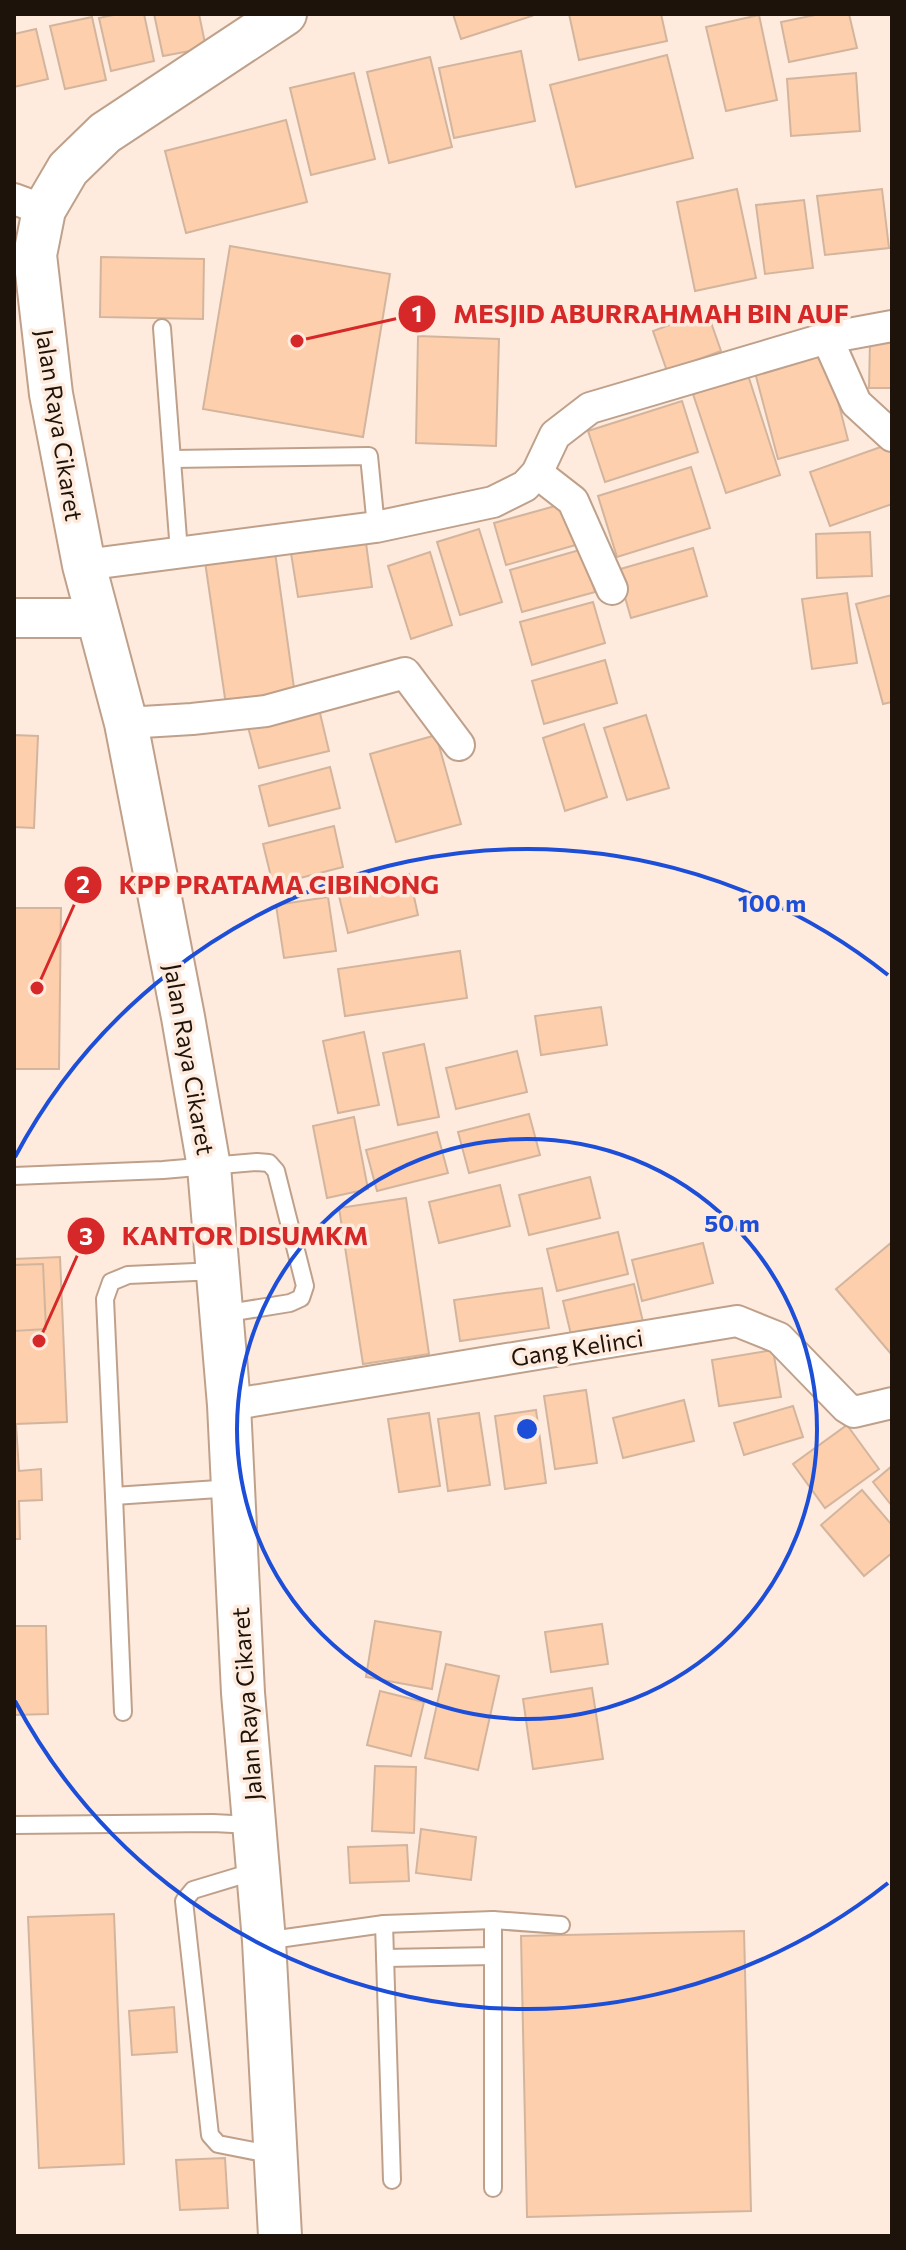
<svg xmlns="http://www.w3.org/2000/svg" width="906" height="2250" viewBox="0 0 906 2250" font-family="Commissioner,sans-serif">
<rect width="100%" height="100%" fill="#feebdd"/>
<!-- building -->
<g fill="#fdcfac" stroke="#d3b59e" stroke-width="2">
<polygon points="118,14 144,14 154,61 111,71 99,18"/>
<polygon points="154,14 199,14 206,48 163,56"/>
<polygon points="453,14 531,14 532,16 461,39"/>
<polygon points="569,14 661,14 667,41 579,60"/>
<polygon points="820,14 849,14 857,48 789,62 781,22"/>
<polygon points="759,15 777,100 726,111 706,27"/>
<polygon points="92,17 106,80 65,89 50,26"/>
<polygon points="36,29 48,79 14,87 14,34"/>
<polygon points="521,51 535,121 454,138 439,68"/>
<polygon points="667,55 693,158 576,187 550,85"/>
<polygon points="430,57 452,147 389,163 367,72"/>
<polygon points="354,73 375,159 311,175 290,88"/>
<polygon points="856,73 860,131 791,136 787,79"/>
<polygon points="286,120 307,202 186,233 165,151"/>
<polygon points="737,189 756,278 695,291 677,202"/>
<polygon points="882,189 889,248 825,255 817,196"/>
<polygon points="804,200 813,268 765,274 756,205"/>
<polygon points="230,246 390,274 363,437 203,409"/>
<polygon points="101,257 204,259 203,319 100,317"/>
<polygon points="707,311 721,351 667,371 653,331"/>
<polygon points="418,336 499,339 496,446 416,443"/>
<polygon points="870,341 892,342 892,388 869,388"/>
<polygon points="824,346 848,440 778,459 753,365"/>
<polygon points="748,375 780,475 726,493 693,394"/>
<polygon points="682,401 698,452 605,482 588,431"/>
<polygon points="892,443 892,504 830,526 810,472"/>
<polygon points="691,467 710,528 617,557 598,496"/>
<polygon points="566,503 579,544 506,565 494,523"/>
<polygon points="479,529 502,602 460,615 437,542"/>
<polygon points="870,532 872,576 817,578 816,534"/>
<polygon points="366,543 372,587 298,597 291,553"/>
<polygon points="274,545 295,695 226,705 204,555"/>
<polygon points="693,548 707,596 631,618 617,570"/>
<polygon points="583,549 595,592 522,612 510,570"/>
<polygon points="430,552 452,625 411,639 388,566"/>
<polygon points="847,593 857,663 812,669 802,599"/>
<polygon points="892,595 892,702 883,704 856,604"/>
<polygon points="593,602 605,643 532,665 520,622"/>
<polygon points="605,660 617,703 544,724 532,681"/>
<polygon points="319,709 329,751 259,768 248,727"/>
<polygon points="646,715 669,788 627,800 604,728"/>
<polygon points="584,724 607,797 565,811 543,738"/>
<polygon points="14,735 38,736 34,828 14,827"/>
<polygon points="436,735 461,824 396,842 370,754"/>
<polygon points="330,767 340,808 269,826 259,786"/>
<polygon points="334,826 343,867 273,885 263,844"/>
<polygon points="409,874 418,915 348,933 338,892"/>
<polygon points="328,897 336,951 284,958 276,905"/>
<polygon points="14,908 61,908 59,1069 14,1069"/>
<polygon points="460,951 467,998 345,1016 338,969"/>
<polygon points="601,1007 607,1045 541,1055 535,1016"/>
<polygon points="364,1032 379,1105 338,1113 323,1041"/>
<polygon points="424,1044 439,1117 398,1125 383,1053"/>
<polygon points="517,1051 527,1092 456,1109 446,1068"/>
<polygon points="529,1114 540,1155 469,1173 458,1132"/>
<polygon points="354,1117 368,1189 327,1198 313,1126"/>
<polygon points="437,1132 448,1173 377,1191 366,1150"/>
<polygon points="590,1177 600,1218 529,1235 519,1195"/>
<polygon points="500,1185 510,1226 439,1243 429,1202"/>
<polygon points="406,1198 429,1354 363,1364 339,1208"/>
<polygon points="618,1232 628,1274 557,1291 547,1249"/>
<polygon points="892,1242 892,1355 836,1289"/>
<polygon points="703,1243 713,1283 642,1301 632,1260"/>
<polygon points="60,1257 67,1422 16,1424 19,1471 41,1469 42,1500 19,1501 20,1539 14,1539 14,1259"/>
<polygon points="43,1264 46,1329 14,1331 14,1265"/>
<polygon points="634,1284 644,1326 573,1343 563,1301"/>
<polygon points="542,1288 549,1328 460,1341 454,1300"/>
<polygon points="773,1350 781,1397 719,1406 712,1360"/>
<polygon points="586,1390 597,1463 555,1469 544,1396"/>
<polygon points="684,1400 694,1441 623,1458 613,1418"/>
<polygon points="793,1406 803,1437 744,1455 734,1423"/>
<polygon points="536,1410 546,1483 505,1489 495,1416"/>
<polygon points="429,1413 440,1486 399,1492 388,1419"/>
<polygon points="479,1413 490,1485 448,1491 438,1419"/>
<polygon points="847,1425 879,1469 825,1508 793,1464"/>
<polygon points="892,1466 892,1506 873,1482"/>
<polygon points="862,1490 892,1525 892,1553 864,1576 821,1525"/>
<polygon points="375,1621 441,1632 432,1689 366,1677"/>
<polygon points="602,1624 608,1664 551,1672 545,1632"/>
<polygon points="14,1626 46,1626 48,1714 14,1715"/>
<polygon points="446,1664 499,1676 478,1770 425,1758"/>
<polygon points="592,1688 603,1759 533,1769 523,1699"/>
<polygon points="380,1691 424,1702 411,1756 367,1745"/>
<polygon points="375,1766 416,1767 414,1833 372,1831"/>
<polygon points="421,1829 476,1837 471,1880 416,1873"/>
<polygon points="407,1845 409,1881 350,1883 348,1847"/>
<polygon points="114,1914 124,2164 39,2168 28,1917"/>
<polygon points="744,1931 751,2211 527,2217 521,1936"/>
<polygon points="174,2007 177,2052 132,2055 129,2011"/>
<polygon points="225,2158 228,2208 180,2210 176,2160"/>
</g>
<g fill="none" stroke-linecap="round" stroke-linejoin="round">
<!-- service casing -->
<g stroke="#bfa18b" stroke-width="20">
<g id="service">
<polyline points="162,328 179,552"/>
<polyline points="172,459 369,456 376,527"/>
<polyline points="14,1176 163,1170 257,1162 269,1163 276,1171 305,1286 301,1298 290,1303 222,1314"/>
<polyline points="217,1271 128,1275 111,1282 105,1299 114,1496 233,1488"/>
<polyline points="114,1496 123,1712"/>
<polyline points="14,1825 213,1823 252,1825"/>
<polyline points="256,1871 193,1890 184,1901 210,2135 218,2144 274,2155"/>
<polyline points="493,1920 493,2188"/>
<polyline points="384,1924 392,2180"/>
<polyline points="264,1941 384,1924 493,1920 561,1925"/>
<polyline points="385,1958 493,1956"/>
</g>
</g>
<!-- minor casing -->
<g stroke="#bfa18b" stroke-width="34">
<g id="minor">
<polyline points="14,199 44,210"/>
<polyline points="827,338 856,403 892,436"/>
<polyline points="537,473 573,501 612,589"/>
<polyline points="84,565 376,527 493,502 525,486 537,473 555,435 590,408 827,338 892,326"/>
<polyline points="126,723 192,719 266,711 405,673 459,745"/>
<polyline points="229,1405 737,1321 779,1338 846,1407 854,1412 892,1403"/>
</g>
</g>
<!-- tertiary casing -->
<g stroke="#bfa18b" stroke-width="42">
<polyline id="tertiary" points="14,618 98,618"/>
</g>
<!-- secondary casing -->
<g stroke="#bfa18b" stroke-width="46">
<polyline id="secondary" points="280,2236 264,1941 243,1693 229,1405 209,1167 183,1017 126,723 84,565 51,394 35,255 44,210 68,169 105,133 285,14"/>
</g>
<!-- service -->
<use href="#service" stroke="#fff" stroke-width="16"/>
<!-- minor -->
<use href="#minor" stroke="#fff" stroke-width="30"/>
<!-- tertiary -->
<use href="#tertiary" stroke="#fff" stroke-width="38"/>
<!-- secondary -->
<use href="#secondary" stroke="#fff" stroke-width="42"/>
</g>
<!-- distance rings -->
<g fill="none" stroke="#1d4ed8" stroke-width="4">
<circle cx="527" cy="1429" r="290"/>
<path d="M888 1883A580 580 0 0 1 15 1701M15 1157A580 580 0 0 1 888 975"/>
</g>
<g text-anchor="middle" dominant-baseline="central" stroke-width="7" stroke-linejoin="round" paint-order="stroke">
<!-- street labels -->
<g font-size="24" fill="#1e130b" stroke="#feebdd">
<text transform="translate(60 425) rotate(81)">Jalan Raya Cikaret</text>
<text transform="translate(190 1059) rotate(80)">Jalan Raya Cikaret</text>
<text transform="translate(577 1347) rotate(-9)">Gang Kelinci</text>
<text transform="translate(246 1704) rotate(-94)">Jalan Raya Cikaret</text>
</g>
</g>
<circle cx="527" cy="1429" r="12" fill="#1d4ed8" stroke="#feebdd" stroke-width="4"/>
<g font-size="24" text-anchor="middle" font-weight="bold" fill="#1d4ed8" stroke="#feebdd" stroke-width="7" stroke-linejoin="round" paint-order="stroke">
<text x="772" y="912">100 m</text>
<text x="732" y="1232">50 m</text>
</g>
<!-- callouts -->
<path fill="none" stroke="#d62828" stroke-width="3" d="M297 341L417 314M37 988L83 885M39 1341L86 1236"/>
<g fill="#d62828" stroke="#feebdd" stroke-width="3">
<circle cx="297" cy="341" r="8"/>
<circle cx="37" cy="988" r="8"/>
<circle cx="39" cy="1341" r="8"/>
<circle cx="417" cy="314" r="20"/>
<circle cx="83" cy="885" r="20"/>
<circle cx="86" cy="1236" r="20"/>
</g>
<g font-size="24" text-anchor="middle" font-weight="bold" fill="#fff">
<text x="417" y="322">1</text>
<text x="83" y="893">2</text>
<text x="86" y="1245">3</text>
</g>
<g font-size="26" text-anchor="middle" font-weight="bold" fill="#d62828" stroke="#feebdd" stroke-width="7" stroke-linejoin="round" paint-order="stroke">
<text x="651" y="323">MESJID ABURRAHMAH BIN AUF</text>
<text x="279" y="894">KPP PRATAMA CIBINONG</text>
<text x="245" y="1245">KANTOR DISUMKM</text>
</g>
<!-- border -->
<rect width="906" height="2250" fill="none" stroke="#1e130b" stroke-width="32"/>
</svg>
